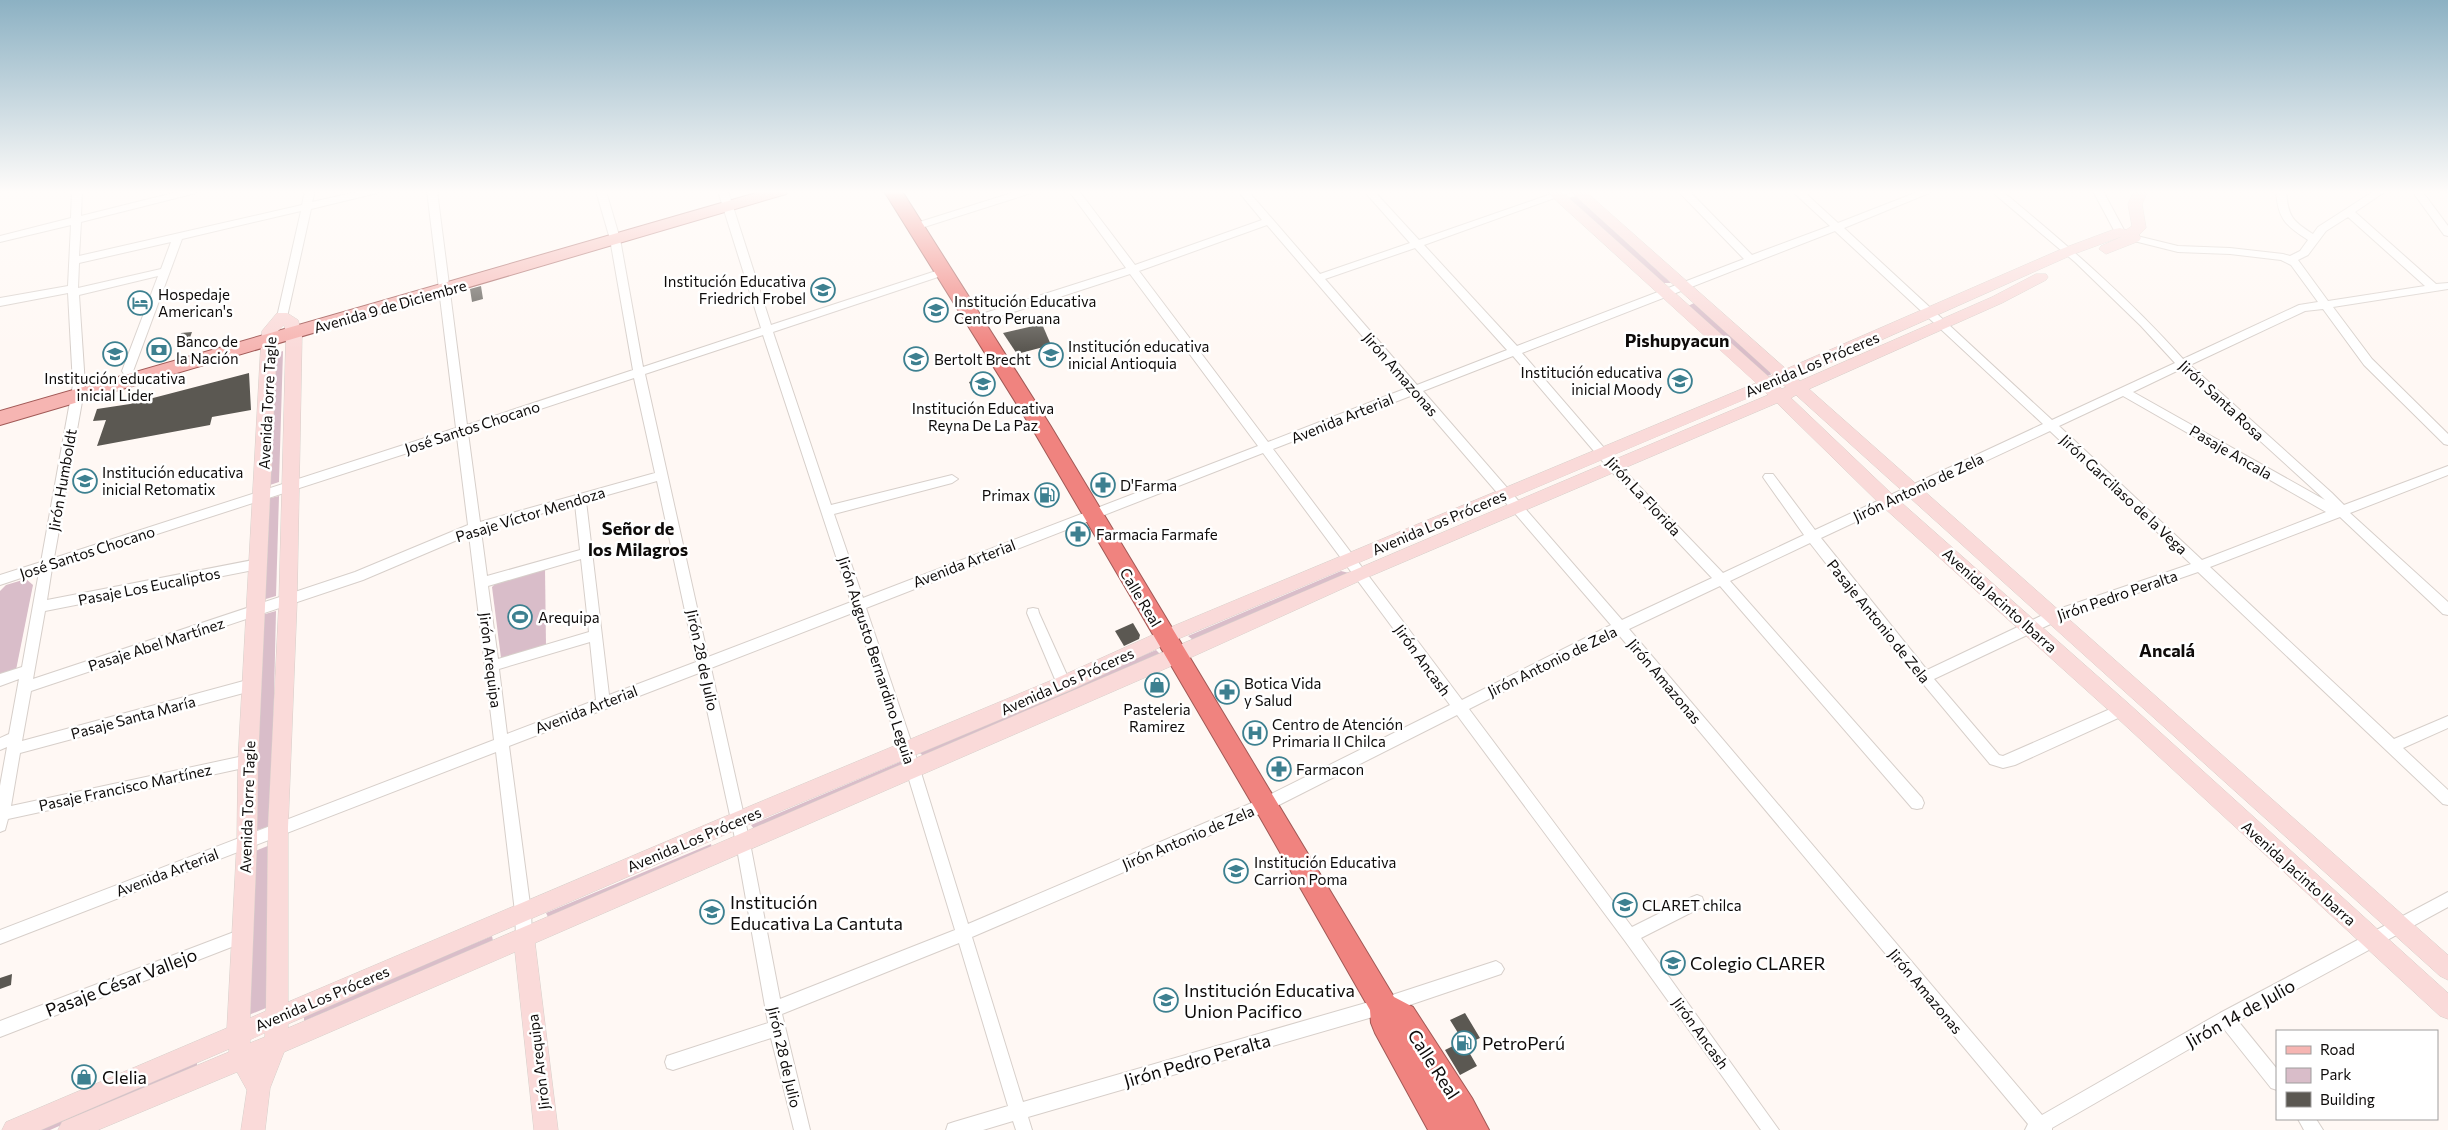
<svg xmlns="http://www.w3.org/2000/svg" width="2448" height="1130" viewBox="0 0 2448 1130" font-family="Commissioner,sans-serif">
<rect width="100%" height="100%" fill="#fff8f4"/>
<!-- green -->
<g fill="#d9bdc9">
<polygon points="1576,196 1671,283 1663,283 1568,198"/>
<polygon points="1694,303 1770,371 1771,375 1767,376 1688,306"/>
<polygon points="283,351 279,482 267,486 273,355"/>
<polygon points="279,496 276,596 259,601 266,499"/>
<polygon points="545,568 546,646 504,659 501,658 492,587 496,583"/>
<polygon points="1341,571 1349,573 1193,640 1188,636"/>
<polygon points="26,579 33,585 16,670 0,677 0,591 6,585"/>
<polygon points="276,611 271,826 251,832 258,616"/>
<polygon points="1156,650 1160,654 923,756 919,752"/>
<polygon points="902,761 904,765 754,829 751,825"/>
<polygon points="711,844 712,848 549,919 546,913"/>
<polygon points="270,845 266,1008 244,1017 250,853"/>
<polygon points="492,936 493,941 304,1021 304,1015"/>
<polygon points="197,1061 197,1066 50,1130 35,1130"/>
</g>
<!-- building -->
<g fill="#5b5852">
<polygon points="481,286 483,299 472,302 470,289"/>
<polygon points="1042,324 1051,345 1017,354 1003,333"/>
<polygon points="192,332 187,346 177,347 181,333"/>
<polygon points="249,373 251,410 212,417 210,425 97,446 106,420 93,421 97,409 130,404"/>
<polygon points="990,376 995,388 974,393 969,382"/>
<polygon points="1051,488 1056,499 1042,503 1038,492"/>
<polygon points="1133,623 1140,635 1139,639 1124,646 1115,631"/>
<polygon points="12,974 11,985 0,989 0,978"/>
<polygon points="1465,1013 1480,1038 1465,1045 1477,1066 1460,1075 1445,1050 1463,1041 1450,1020"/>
</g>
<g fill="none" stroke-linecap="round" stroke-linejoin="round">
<!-- street casing -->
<g stroke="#d7cfca" stroke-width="2">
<g id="street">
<path d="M72,191H82L81,216L181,191H198L196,193L81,222L79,256L302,205L305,191H315L312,202L361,191H379L377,193L311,209L287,317L282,321L277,317L301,211L182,239L132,374H124L122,371L158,276L79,295L85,385L54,558L456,428L427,191H437L467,425L633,370L610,239L596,191H606L620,239L643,367L761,328L718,191H728L771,325L939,270H947L948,272L947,274L773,332L831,505L952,475L958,479L952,483L834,514L863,598L1258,446L1130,274L977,324H969L968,321L969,318L1126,268L1069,191H1079L1135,265L1262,220L1238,191H1248L1320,274L1410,243L1364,191H1374L1419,240L1560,191H1574L1424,245L1517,346L1744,259L1678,191H1689L1752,255L1830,226L1792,191H1803L1838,223L1920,191H1934L1844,228L2052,420L2175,363L2141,326L2075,262L1991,191H2002C2066,244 2128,297 2183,359L2299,305L2318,302L2291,265L2281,260L2230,254L2178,252L2130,240L2116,234L2093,191H2103L2124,230L2137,236L2178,246L2230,248L2283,254L2290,256L2300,251L2308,240C2285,225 2278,219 2276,191H2286C2288,216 2292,221 2313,234L2318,227L2374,191H2386L2355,212L2436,284L2448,283V289L2333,307L2372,359L2448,434V445L2444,444L2364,365L2323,309L2305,311L2190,365L2332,493L2344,505L2448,466V475L2350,513L2448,602V615L2443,614L2340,517L2210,567L2394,739L2448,716V728L2403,748L2448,790V805L2443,804L2198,572L2057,621L1934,679L1999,755L2003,756L2117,706L2122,704L2127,706L2129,710L2127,714L2015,765L2003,768L1990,764L1874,625L1810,543L1730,581L1922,798L1924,803L1922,808L1917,809L1912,808L1720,586L1629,629L2042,1115L2220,1013L2448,892V907L2238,1021L2277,1069V1090L2271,1088L2224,1029L2052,1128V1130H2025L2028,1124L1618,634L1469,709L1632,927L1692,897L1697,895L1702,897L1704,902L1702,907L1641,938L1779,1130H1761L1625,941L1457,715L1271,809L972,937L1023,1102L1383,998L1496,961L1501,964L1504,969L1501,974L1383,1014L1028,1117L1032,1130H1016L1013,1121L983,1130H946L948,1124L954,1122L1008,1106L959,943L782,1014L810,1130H794L771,1038L673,1070L667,1068L665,1062L667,1056L768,1023L736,843L699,673L509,746L531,912L532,936L529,941L524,943L519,941L516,936L515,912L496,752L0,944V930L494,740L469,535L363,580L31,691L22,741L251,679L256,681L258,685L256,689L251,691L20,753L11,806L248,755L253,757L255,761L253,765L248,767L8,819L5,830L0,832V786L7,747L0,750V738L9,734L19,679L0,686V674L22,667L39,572L0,585V575L41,562L73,385L68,293L0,306V298L68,286L71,225L0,242V236L71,218ZM2348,217L2425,286L2328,301L2298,260L2308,255L2326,231ZM1267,225L1407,388L1268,442L1139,271ZM1835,231L2043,424L1815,530L1773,474H1765L1763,477L1765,480L1804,535L1723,573L1618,464L1522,353ZM171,242L161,269L78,288L79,263ZM1415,248L1507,350L1417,385L1325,279ZM763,335L851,602L708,657L645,374ZM1513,356L1610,470L1712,578L1622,620L1423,391ZM2181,369L2324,499L2325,500L2133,392ZM634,378L655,473L480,522L468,433ZM1413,395L1611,625L1462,700L1273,449ZM2123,396L2326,512L2202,560L2059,426ZM2050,431L2191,564L2047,613L1927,670L1821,538ZM457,437L468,525L355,572L33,679L45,611L258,569L262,567L264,564L262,561L258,559L47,600L52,568ZM1263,453L1450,705L1261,799L968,924L914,750L866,608ZM657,481L696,662L609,695L586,501ZM575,504L580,550L487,576L481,531ZM581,559L589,632L498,659L488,586ZM855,612L900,750L955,930L780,999L750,843L711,668ZM590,642L596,700L507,734L499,669Z"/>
<polygon points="1018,191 1033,191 1031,193 918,229 910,229 909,227 910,225"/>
<polygon points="2412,191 2422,191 2448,226 2448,236 2444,235"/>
<polygon points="1033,608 1038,609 1039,613 1071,684 1069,688 1064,690 1059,688 1057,684 1027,613 1028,609"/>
<polygon points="242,929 247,931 250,936 247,941 0,1037 0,1021"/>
<polygon points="2298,1119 2316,1119 2323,1130 2304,1130"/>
</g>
</g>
<!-- secondary casing -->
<g stroke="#d7cfca" stroke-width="1">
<path id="secondary" d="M1546,191H1561L1769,377L1773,375L1570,191H1585L1786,369L2064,248L2115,229L2120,228L2126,230L2132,226L2128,204L2134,191H2148L2142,204L2146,228L2139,235L2141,238L2139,241L2106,254L2099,249L2101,246L2123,236L2074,254L1796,378L1800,381L1992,297L2036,274H2046L2048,277L2046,280L2002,303L1809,389L2448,955V980L2440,976L1796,395L1791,398L1894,496L2129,704L2448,993V1019L2440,1016L2115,716L1882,506L1777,403L1366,578L1183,661L535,943L558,1130H534L515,952L284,1052L270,1088L265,1130H241L247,1090L237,1072L98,1130H58L62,1122L229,1052V1049L41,1130H2L6,1122L227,1028L237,840L238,761L261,342L262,331L277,313H287L298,320L302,334L297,601L288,828V1002L731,814L1057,678L1159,632L1756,383ZM284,325L286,334L279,601L268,828L266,1011L250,1018L257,840L258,761L277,342V332ZM1782,384L1786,387L1782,389L1778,385ZM1765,391L1768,395C1273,602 780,818 288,1028V1024L745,826L1071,690L1171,642ZM265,1033V1037L250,1043V1040Z"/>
</g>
<!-- primary casing -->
<g stroke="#a15956" stroke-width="2">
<polygon id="primary" points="763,191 788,191 786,194 0,425 0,411"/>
</g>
<!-- highway casing -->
<g stroke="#a15956" stroke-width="2">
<polygon id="highway" points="884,191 902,191 1050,425 1394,997 1413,1007 1472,1098 1489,1130 1428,1130 1375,1033 1371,1023 1370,1010 1257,812 1036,435"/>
</g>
<!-- street -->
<use href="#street" fill="#fff" fill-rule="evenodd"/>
<!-- secondary -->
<use href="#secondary" fill="#fadad9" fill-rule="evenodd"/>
<!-- primary -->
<use href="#primary" fill="#f6b5b2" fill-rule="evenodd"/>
<!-- highway -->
<use href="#highway" fill="#f0837f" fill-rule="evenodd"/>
</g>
<!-- sky -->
<linearGradient id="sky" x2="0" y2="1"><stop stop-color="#8cb1c3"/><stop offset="0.55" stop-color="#fffcfa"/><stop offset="1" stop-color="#fffcfa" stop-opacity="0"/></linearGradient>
<rect width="2448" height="349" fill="url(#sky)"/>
<!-- icons -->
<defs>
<g id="school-ring" transform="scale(1.25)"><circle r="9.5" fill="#fff" stroke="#3d8090" stroke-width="1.5"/><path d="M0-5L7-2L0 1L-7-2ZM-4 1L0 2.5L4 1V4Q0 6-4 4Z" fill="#3d8090"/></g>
<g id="hotel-ring" transform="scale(1.25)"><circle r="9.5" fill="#fff" stroke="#3d8090" stroke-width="1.5"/><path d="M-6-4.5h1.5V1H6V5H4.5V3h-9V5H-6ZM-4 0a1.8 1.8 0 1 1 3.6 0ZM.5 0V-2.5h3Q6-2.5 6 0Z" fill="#3d8090"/></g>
<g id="bank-ring" transform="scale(1.25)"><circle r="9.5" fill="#fff" stroke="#3d8090" stroke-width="1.5"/><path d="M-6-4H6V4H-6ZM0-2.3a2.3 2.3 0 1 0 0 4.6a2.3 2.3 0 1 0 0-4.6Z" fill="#3d8090"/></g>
<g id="pharmacy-ring" transform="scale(1.25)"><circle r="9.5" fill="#fff" stroke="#3d8090" stroke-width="1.5"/><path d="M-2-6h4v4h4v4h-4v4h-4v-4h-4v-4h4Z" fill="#3d8090"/></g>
<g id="fuel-ring" transform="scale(1.25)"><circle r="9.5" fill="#fff" stroke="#3d8090" stroke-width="1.5"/><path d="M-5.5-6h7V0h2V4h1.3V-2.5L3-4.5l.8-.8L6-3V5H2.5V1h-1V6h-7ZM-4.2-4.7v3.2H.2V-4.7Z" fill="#3d8090"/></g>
<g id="stadium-ring" transform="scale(1.25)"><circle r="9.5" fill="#fff" stroke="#3d8090" stroke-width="1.5"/><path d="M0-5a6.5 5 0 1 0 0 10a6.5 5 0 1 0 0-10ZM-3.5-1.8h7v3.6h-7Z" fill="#3d8090"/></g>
<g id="shop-ring" transform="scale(1.25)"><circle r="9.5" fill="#fff" stroke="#3d8090" stroke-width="1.5"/><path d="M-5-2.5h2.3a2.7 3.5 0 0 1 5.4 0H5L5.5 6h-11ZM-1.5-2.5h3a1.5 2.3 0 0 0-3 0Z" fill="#3d8090"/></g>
<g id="hospital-ring" transform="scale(1.25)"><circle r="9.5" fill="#fff" stroke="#3d8090" stroke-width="1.5"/><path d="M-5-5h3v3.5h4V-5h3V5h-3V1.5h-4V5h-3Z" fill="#3d8090"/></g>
</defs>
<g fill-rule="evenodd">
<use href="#school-ring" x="823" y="290"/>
<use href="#hotel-ring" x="140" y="303"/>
<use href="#school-ring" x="936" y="310"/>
<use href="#bank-ring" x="159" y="350"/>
<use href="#school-ring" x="115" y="354"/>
<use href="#school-ring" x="1051" y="355"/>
<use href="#school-ring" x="916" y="359"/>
<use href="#school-ring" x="1680" y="381"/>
<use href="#school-ring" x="983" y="384"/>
<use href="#school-ring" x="85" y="481"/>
<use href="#pharmacy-ring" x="1103" y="485"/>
<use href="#fuel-ring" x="1047" y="495"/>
<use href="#pharmacy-ring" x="1078" y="534"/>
<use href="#stadium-ring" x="520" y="617"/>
<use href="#shop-ring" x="1157" y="685"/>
<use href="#pharmacy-ring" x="1227" y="692"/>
<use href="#hospital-ring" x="1255" y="733"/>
<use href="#pharmacy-ring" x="1279" y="769"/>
<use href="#school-ring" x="1236" y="871"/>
<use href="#school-ring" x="1625" y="905"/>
<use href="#school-ring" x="712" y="912"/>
<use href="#school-ring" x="1673" y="963"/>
<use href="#school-ring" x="1166" y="1000"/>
<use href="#fuel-ring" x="1464" y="1043"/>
<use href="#shop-ring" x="84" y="1077"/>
</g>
<g text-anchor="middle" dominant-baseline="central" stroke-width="5" stroke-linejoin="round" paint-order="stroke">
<!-- poi labels -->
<g font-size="15" fill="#0e0b0a" stroke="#fff" text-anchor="start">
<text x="806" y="281" text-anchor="end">Institución Educativa<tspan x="806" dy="17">Friedrich Frobel</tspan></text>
<text x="158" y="294">Hospedaje<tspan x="158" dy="17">American's</tspan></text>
<text x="954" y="301">Institución Educativa<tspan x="954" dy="17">Centro Peruana</tspan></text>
<text x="176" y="341">Banco de<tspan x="176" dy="17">la Nación</tspan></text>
<text x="1068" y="346">Institución educativa<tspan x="1068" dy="17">inicial Antioquia</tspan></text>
<text x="934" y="359">Bertolt Brecht</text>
<text x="1662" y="372" text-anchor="end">Institución educativa<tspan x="1662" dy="17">inicial Moody</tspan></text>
<text x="115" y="378" text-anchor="middle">Institución educativa<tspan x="115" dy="17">inicial Lider</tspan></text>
<text x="983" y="408" text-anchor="middle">Institución Educativa<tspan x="983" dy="17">Reyna De La Paz</tspan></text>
<text x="102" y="472">Institución educativa<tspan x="102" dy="17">inicial Retomatix</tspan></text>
<text x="1120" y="485">D'Farma</text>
<text x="1030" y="495" text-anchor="end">Primax</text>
<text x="1096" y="534">Farmacia Farmafe</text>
<text x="538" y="617">Arequipa</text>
<text x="1244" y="683">Botica Vida<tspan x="1244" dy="17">y Salud</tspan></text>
<text x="1157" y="709" text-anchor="middle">Pasteleria<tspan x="1157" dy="17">Ramirez</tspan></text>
<text x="1272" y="724">Centro de Atención<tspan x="1272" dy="17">Primaria II Chilca</tspan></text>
<text x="1296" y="769">Farmacon</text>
<text x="1254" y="862">Institución Educativa<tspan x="1254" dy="17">Carrion Poma</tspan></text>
<text x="1642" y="905">CLARET chilca</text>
</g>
<!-- street labels -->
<g font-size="15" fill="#0e0b0a" stroke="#fff">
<text transform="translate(390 306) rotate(-16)">Avenida 9 de Diciembre</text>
<text transform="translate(1812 364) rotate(-23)">Avenida Los Próceres</text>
<text transform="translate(1401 374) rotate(49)">Jirón Amazonas</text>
<text transform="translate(2222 400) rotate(43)">Jirón Santa Rosa</text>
<text transform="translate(267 403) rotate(-87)">Avenida Torre Tagle</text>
<text transform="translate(1342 418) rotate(-22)">Avenida Arterial</text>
<text transform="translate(472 427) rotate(-18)">José Santos Chocano</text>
<text transform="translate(2231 452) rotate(30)">Pasaje Ancala</text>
<text transform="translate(62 480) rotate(-80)">Jirón Humboldt</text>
<text transform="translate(1918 487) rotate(-25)">Jirón Antonio de Zela</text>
<text transform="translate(2124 494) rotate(43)">Jirón Garcilaso de la Vega</text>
<text transform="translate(1644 496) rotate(47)">Jirón La Florida</text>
<text transform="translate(530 514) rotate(-17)">Pasaje Víctor Mendoza</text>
<text transform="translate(1439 522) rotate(-23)">Avenida Los Próceres</text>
<text transform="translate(87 552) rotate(-18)">José Santos Chocano</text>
<text transform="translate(964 563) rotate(-21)">Avenida Arterial</text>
<text transform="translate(149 586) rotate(-11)">Pasaje Los Eucaliptos</text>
<text transform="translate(2117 595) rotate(-19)">Jirón Pedro Peralta</text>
<text transform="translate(1141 597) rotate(59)">Calle Real</text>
<text transform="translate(2000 600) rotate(42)">Avenida Jacinto Ibarra</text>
<text transform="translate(1879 621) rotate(51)">Pasaje Antonio de Zela</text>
<text transform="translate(156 644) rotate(-18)">Pasaje Abel Martínez</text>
<text transform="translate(491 660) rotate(83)">Jirón Arequipa</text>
<text transform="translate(703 660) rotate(78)">Jirón 28 de Julio</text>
<text transform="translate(877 660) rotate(72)">Jirón Augusto Bernardino Leguia</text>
<text transform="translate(1423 660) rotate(54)">Jirón Ancash</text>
<text transform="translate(1552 661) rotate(-26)">Jirón Antonio de Zela</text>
<text transform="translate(1067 681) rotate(-24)">Avenida Los Próceres</text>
<text transform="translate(1665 681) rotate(50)">Jirón Amazonas</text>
<text transform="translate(586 709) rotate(-21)">Avenida Arterial</text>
<text transform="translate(133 717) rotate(-15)">Pasaje Santa María</text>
<text transform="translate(125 787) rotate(-12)">Pasaje Francisco Martínez</text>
<text transform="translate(247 807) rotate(-88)">Avenida Torre Tagle</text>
<text transform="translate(1188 837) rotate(-23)">Jirón Antonio de Zela</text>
<text transform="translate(694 839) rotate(-23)">Avenida Los Próceres</text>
<text transform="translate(167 872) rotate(-21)">Avenida Arterial</text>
<text transform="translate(2299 873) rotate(42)">Avenida Jacinto Ibarra</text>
<text transform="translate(1926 991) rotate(50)">Jirón Amazonas</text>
<text transform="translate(322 998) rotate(-23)">Avenida Los Próceres</text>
<text transform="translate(1701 1033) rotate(54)">Jirón Ancash</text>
<text transform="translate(785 1057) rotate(77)">Jirón 28 de Julio</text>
<text transform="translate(538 1062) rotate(-97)">Jirón Arequipa</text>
</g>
<!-- quarter labels -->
<g font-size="18" font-weight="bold" fill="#0e0b0a" stroke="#fff">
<text x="1677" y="340">Pishupyacun</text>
<text x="638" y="528">Señor de<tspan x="638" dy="21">los Milagros</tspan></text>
<text x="2167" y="650">Ancalá</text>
</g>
<!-- near-poi labels -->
<g font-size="18" fill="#0e0b0a" stroke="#fff" text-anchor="start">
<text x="730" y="902">Institución<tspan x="730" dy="21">Educativa La Cantuta</tspan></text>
<text x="1690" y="963">Colegio CLARER</text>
<text x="1184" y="990">Institución Educativa<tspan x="1184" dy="21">Union Pacifico</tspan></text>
<text x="1482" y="1043">PetroPerú</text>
<text x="102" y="1077">Clelia</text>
</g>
<!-- near-street labels -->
<g font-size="18" fill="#0e0b0a" stroke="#fff">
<text transform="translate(121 982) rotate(-21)">Pasaje César Vallejo</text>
<text transform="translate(2240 1013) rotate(-29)">Jirón 14 de Julio</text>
<text transform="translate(1197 1060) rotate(-16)">Jirón Pedro Peralta</text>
<text transform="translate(1434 1064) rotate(57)">Calle Real</text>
</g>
</g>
<!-- legend -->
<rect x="2276" y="1030" width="162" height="90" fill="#ffffff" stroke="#9f9d9d"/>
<rect x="2286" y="1046" width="25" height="8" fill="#f6b5b2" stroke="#9f9d9d"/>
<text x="2320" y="1055" font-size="15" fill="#0e0b0a">Road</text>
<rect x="2286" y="1068" width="25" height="15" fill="#d9bdc9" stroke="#9f9d9d"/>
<text x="2320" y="1080" font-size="15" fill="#0e0b0a">Park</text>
<rect x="2286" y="1092" width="25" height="15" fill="#5b5852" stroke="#9f9d9d"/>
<text x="2320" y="1105" font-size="15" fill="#0e0b0a">Building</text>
</svg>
